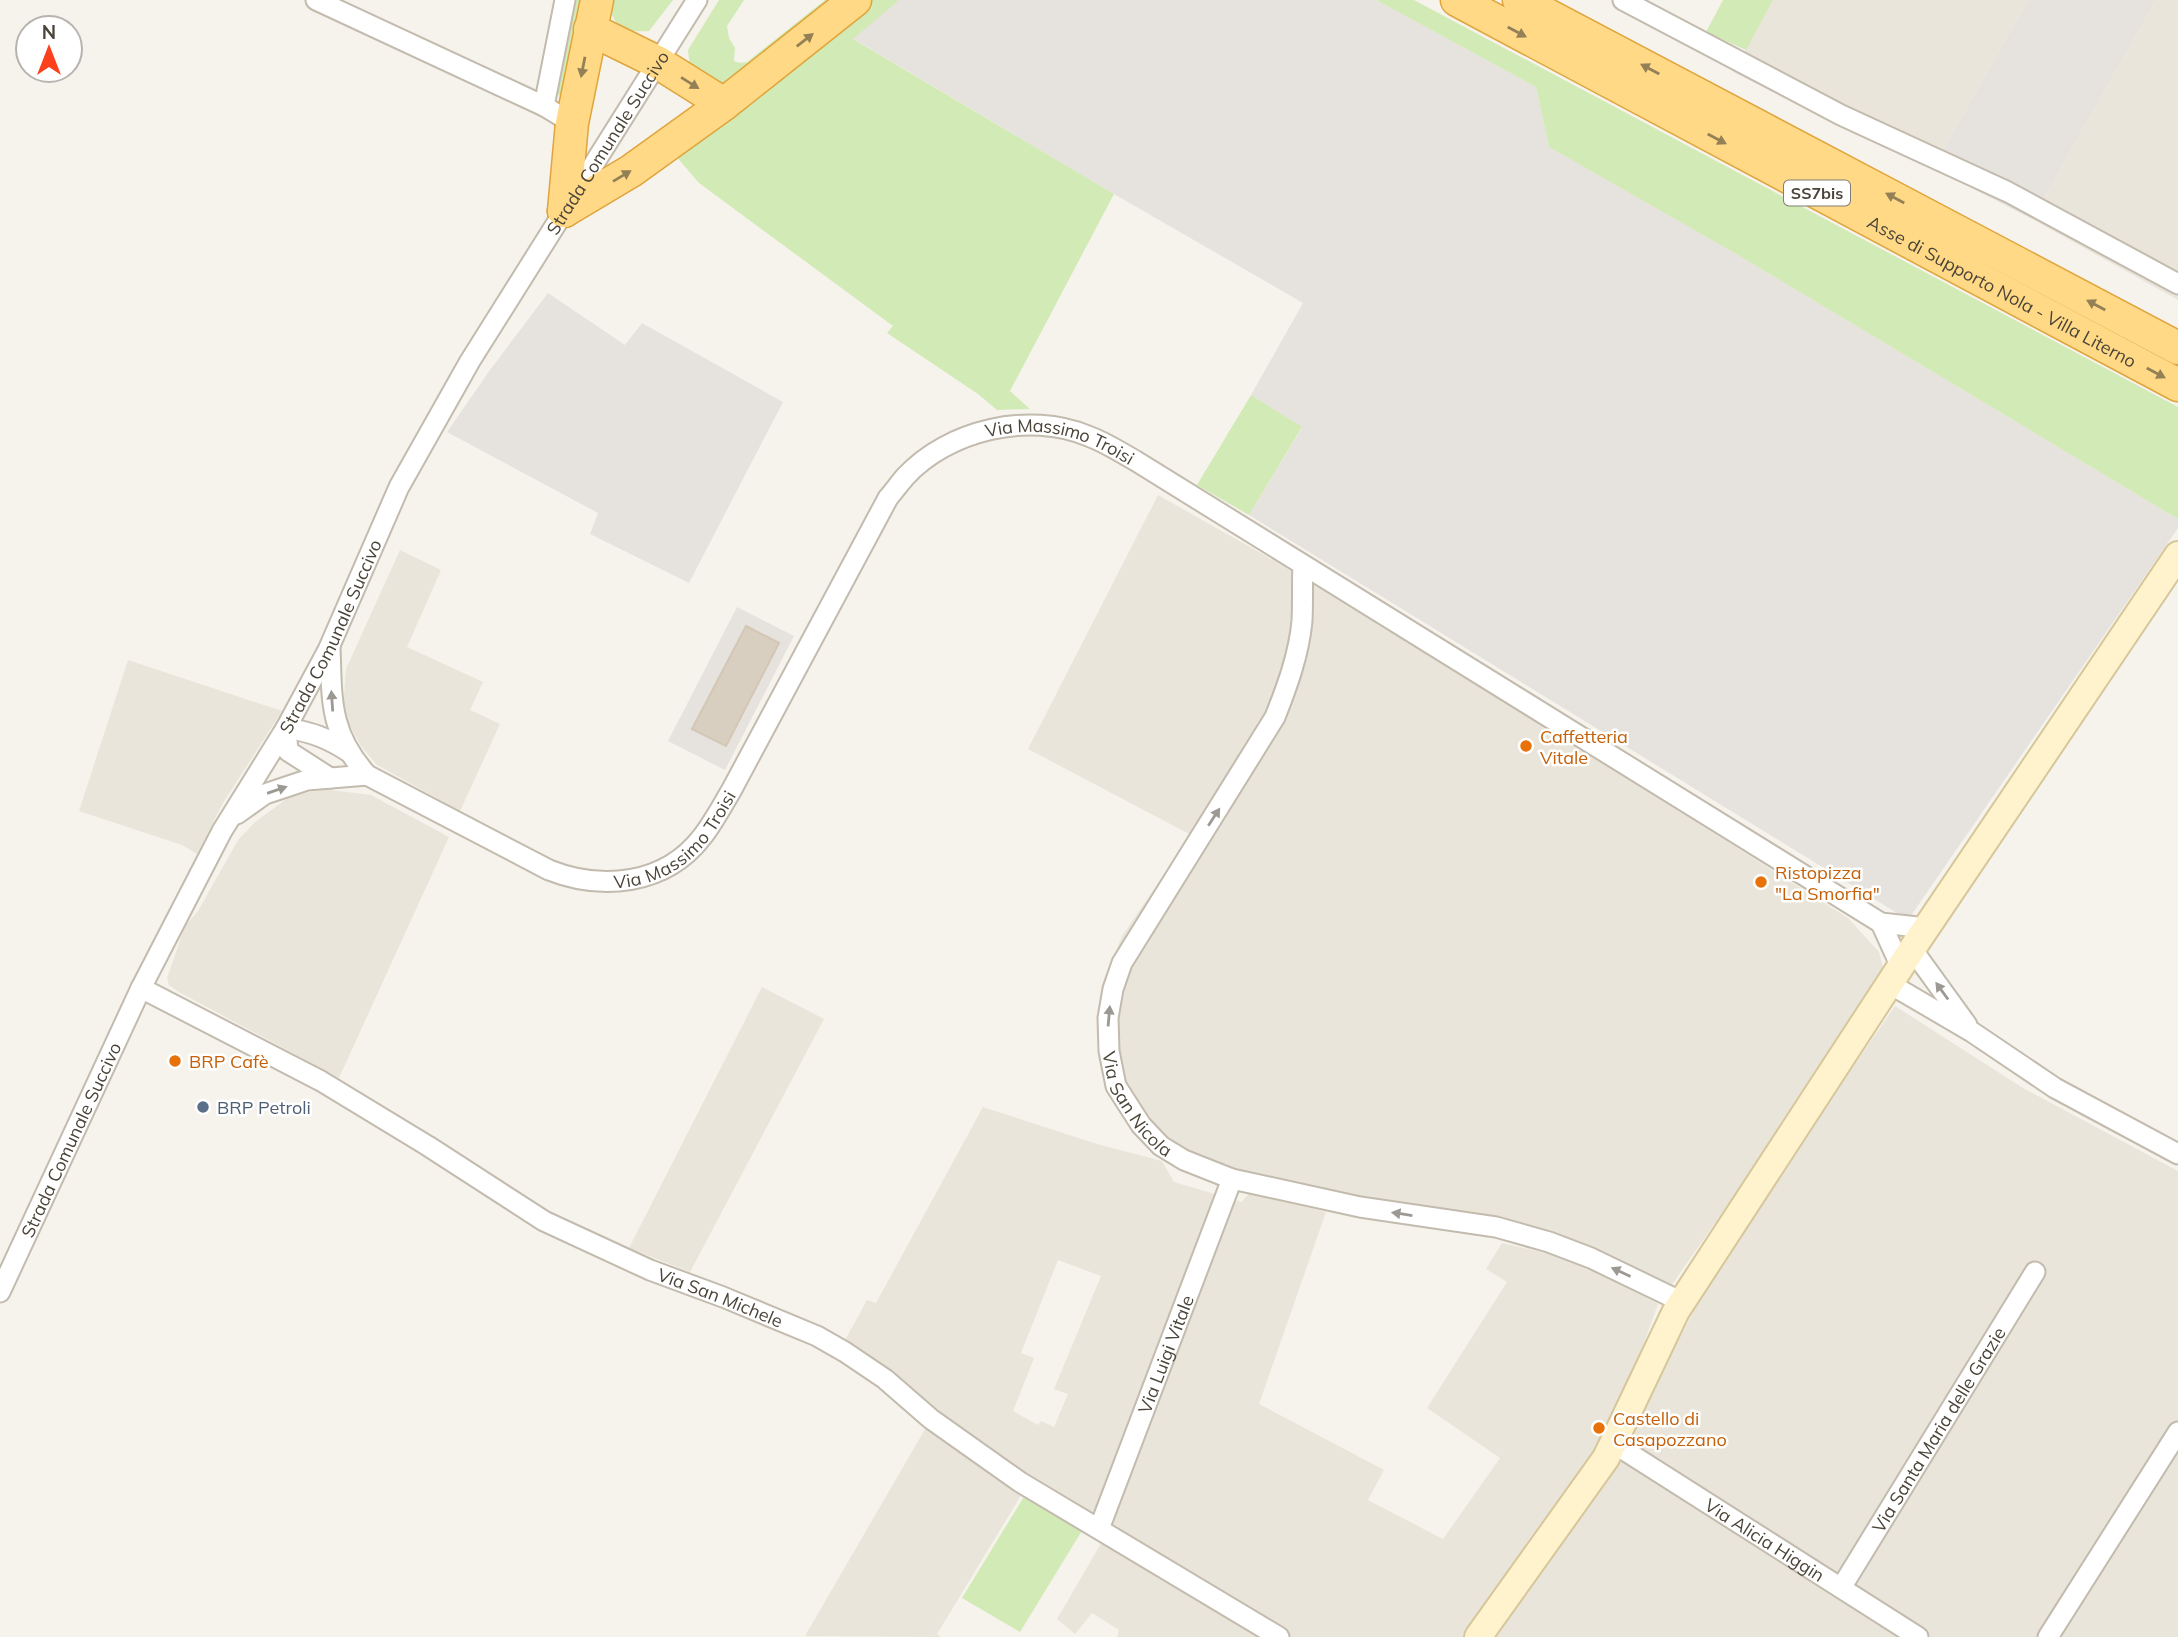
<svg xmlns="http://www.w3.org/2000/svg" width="2178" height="1637" viewBox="0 0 2178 1637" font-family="Mulish,sans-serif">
<rect width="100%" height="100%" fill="#f6f3ec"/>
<!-- residential -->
<g fill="#eae5da" fill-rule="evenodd">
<polygon points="1773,0 2028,0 1933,168 1821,116 1733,72"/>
<polygon points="2156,0 2178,0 2178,300 2032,219"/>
<polygon points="1158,495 1266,556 1585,752 1848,918 1879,952 1883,967 1876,993 1671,1286 1416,1214 1195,1160 1147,1142 1099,1023 1109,969 1122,936 1191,835 1028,749"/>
<polygon points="400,550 441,570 407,647 483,682 470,710 500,724 460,811 377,765 361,746 349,724 343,707 346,669"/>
<polygon points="128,660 282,711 223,803 197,854 182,845 79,811"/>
<polygon points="323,789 371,795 449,837 339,1078 179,992 169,985 167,978 185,926 198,911 238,840 255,822 289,797"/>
<polygon points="762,987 824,1019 690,1272 629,1248"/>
<polygon points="1895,1006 2023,1088 2178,1171 2178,1637 1490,1637 1636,1422 1722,1257"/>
<path d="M983,1107L1097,1144L1162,1161L1174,1182L1242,1202L1249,1193L1326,1212L1259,1404L1384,1470L1368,1500L1443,1539L1500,1458L1427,1408L1507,1282L1486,1269L1502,1243L1575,1260L1658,1304L1637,1362L1595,1453L1471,1637H1117L1119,1630L1092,1613L1075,1634L1057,1619L1110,1528L1031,1479L937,1634L941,1637L805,1636L928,1424L838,1353L867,1300L876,1303ZM1058,1260L1101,1276L1054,1389L1068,1394L1054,1427L1041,1421L1038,1425L1013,1411L1034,1358L1021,1353Z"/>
</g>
<!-- industrial -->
<g fill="#e6e2dd">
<polygon points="899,0 1376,0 1536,87 1549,147 1738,255 2178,519 2178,528 1910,917 1902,916 1249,515 1302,428 1251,395 1303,303 1114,194 852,38"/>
<polygon points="2028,0 2156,0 2032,219 1933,168"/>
<polygon points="548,293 625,345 642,323 783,402 689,583 590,534 598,513 447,432 490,370"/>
<polygon points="737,607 794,636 725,770 668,741"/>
</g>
<!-- green -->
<g fill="#d2eab5">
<polygon points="572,0 582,0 562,96 554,94"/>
<path d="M610,0H673L649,31C626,33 610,27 610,0Z"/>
<polygon points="719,0 744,0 727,26 729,38 735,48 734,61 740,63 747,62 825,0 834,0 736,79 721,86 690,68 688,50"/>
<polygon points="868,0 899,0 853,39 1114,194 1010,391 1030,409 997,410 978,394 887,333 893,326 699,183 675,155"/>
<polygon points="1376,0 1414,0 2178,407 2178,519 1738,255 1549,147 1536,87"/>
<polygon points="1723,0 1773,0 1746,50 1706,32"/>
<polygon points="1251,395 1302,427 1249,515 1197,485"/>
<polygon points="1025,1495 1083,1529 1020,1632 962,1598"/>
</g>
<!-- building -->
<polygon fill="#d8cfc1" stroke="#d3c7b4" stroke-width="2" points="746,626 779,643 726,746 692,729"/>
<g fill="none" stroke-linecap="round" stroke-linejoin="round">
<!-- minor casing -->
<g stroke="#c2bbae" stroke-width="23">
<g id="minor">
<polyline points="316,0 544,106 572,123"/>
<polyline points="1623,0 1841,115 2008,192 2178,284"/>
<polyline points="544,106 565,0"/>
<path id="s1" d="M1303,565C1302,583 1303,603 1302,621C1299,654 1287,687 1275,717L1122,963L1113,989L1108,1018L1109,1051L1116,1086L1141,1125L1161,1146L1184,1160L1232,1179L1360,1207L1496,1227L1549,1242L1591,1258L1682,1302"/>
<path id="s2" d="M330,647C332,700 329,732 367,775L549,870C602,891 665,885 702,837C713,823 722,806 731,791L888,498C894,491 899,484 905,477C948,430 1029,411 1088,436C1105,442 1120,452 1136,461L1881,923L1927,928"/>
<polyline points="286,728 288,751 330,778"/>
<path d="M286,728C311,732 328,738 349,752"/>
<polyline points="237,814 265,794 307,780 367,775"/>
<polyline points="1881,923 1901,967"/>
<polyline points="1912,949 1967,1025"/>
<polyline points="1890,984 1972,1032 2055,1088 2178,1154"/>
<path id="s3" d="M141,988L321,1081L428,1146L544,1221L650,1270L723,1297L817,1336L845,1352L885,1379L931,1419L1020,1482L1279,1637"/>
<path id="s4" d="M0,1292L141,988L222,831L286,728L328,650L399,487L470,361L697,0"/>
<path id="s5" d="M1613,1443L1918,1637"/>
<path id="s6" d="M1099,1529L1232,1179"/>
<path id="s7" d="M1841,1588L2035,1272"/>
<polyline points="2048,1637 2178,1432"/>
</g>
</g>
<!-- secondary casing -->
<g stroke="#d6c79b" stroke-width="30">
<polyline id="secondary" points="1478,1637 1606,1458 1676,1311 1916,943 2178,555"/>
</g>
<!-- trunk casing -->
<g stroke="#e0a43c" stroke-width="35">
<g id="trunk">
<path id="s8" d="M1457,0L2178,385"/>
<polyline points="1519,0 2178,348"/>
<polyline points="590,29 657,62 724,104"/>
<polyline points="564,211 631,171 724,104 855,0"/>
<polyline points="564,211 572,123 597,0"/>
</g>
</g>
<!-- minor -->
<use href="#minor" stroke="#fff" stroke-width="19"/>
<!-- secondary -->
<use href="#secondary" stroke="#fff3cd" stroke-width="26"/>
<!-- trunk -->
<use href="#trunk" stroke="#ffd985" stroke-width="32"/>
</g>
<!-- one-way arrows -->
<defs><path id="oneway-solid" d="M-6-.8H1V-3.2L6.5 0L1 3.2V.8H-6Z" transform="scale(1.75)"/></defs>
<g fill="#938057">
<use href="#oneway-solid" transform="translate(1517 32) rotate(28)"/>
<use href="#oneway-solid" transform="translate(805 40) rotate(-38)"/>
<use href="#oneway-solid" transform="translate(583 67) rotate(101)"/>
<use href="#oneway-solid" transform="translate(1650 69) rotate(-152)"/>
<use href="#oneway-solid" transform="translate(690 83) rotate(32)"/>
<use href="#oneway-solid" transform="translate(1717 139) rotate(28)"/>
<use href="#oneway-solid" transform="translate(622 176) rotate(-31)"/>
<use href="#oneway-solid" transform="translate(1895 198) rotate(-152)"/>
<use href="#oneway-solid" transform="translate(2096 305) rotate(-152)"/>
<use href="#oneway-solid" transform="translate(2156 373) rotate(28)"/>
</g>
<g fill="#9c9892">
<use href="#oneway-solid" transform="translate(332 701) rotate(-94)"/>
<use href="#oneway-solid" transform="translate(277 790) rotate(-19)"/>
<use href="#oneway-solid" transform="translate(1214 817) rotate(-57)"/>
<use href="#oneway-solid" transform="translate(1942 991) rotate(-126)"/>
<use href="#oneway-solid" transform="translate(1109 1016) rotate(-85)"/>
<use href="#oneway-solid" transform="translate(1402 1214) rotate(-171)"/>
<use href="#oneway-solid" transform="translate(1621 1272) rotate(-155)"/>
</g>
<!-- markers -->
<g fill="#e8710a" stroke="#fff" stroke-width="2.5">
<circle cx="1526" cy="746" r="7"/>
<circle cx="1761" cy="882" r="7"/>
<circle cx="175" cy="1061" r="7"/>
<circle cx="1599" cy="1428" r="7"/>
</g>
<circle fill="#5c6f8a" stroke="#fff" stroke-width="2.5" cx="203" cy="1107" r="7"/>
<g text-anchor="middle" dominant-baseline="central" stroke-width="5" stroke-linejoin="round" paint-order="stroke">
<!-- shield labels -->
<rect fill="#fff" stroke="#817c74" stroke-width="2" x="1784" y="180.5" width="66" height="25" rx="5"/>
<g font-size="16" font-weight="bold" fill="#4b4439">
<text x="1817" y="193">SS7bis</text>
</g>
<!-- street labels -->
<g font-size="18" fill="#4b4439" stroke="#fff">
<text stroke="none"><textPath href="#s4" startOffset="1302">Strada Comunale Succivo</textPath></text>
<text stroke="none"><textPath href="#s8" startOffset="618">Asse di Supporto Nola - Villa Literno</textPath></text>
<text stroke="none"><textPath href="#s2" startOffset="1096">Via Massimo Troisi</textPath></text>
<text stroke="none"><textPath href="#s4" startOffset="735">Strada Comunale Succivo</textPath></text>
<text stroke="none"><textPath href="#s2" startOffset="486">Via Massimo Troisi</textPath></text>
<text stroke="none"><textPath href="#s1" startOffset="597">Via San Nicola</textPath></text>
<text stroke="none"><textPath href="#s4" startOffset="168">Strada Comunale Succivo</textPath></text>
<text stroke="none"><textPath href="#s3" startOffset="658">Via San Michele</textPath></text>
<text stroke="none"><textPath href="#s6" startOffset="187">Via Luigi Vitale</textPath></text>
<text stroke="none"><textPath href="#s7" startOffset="186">Via Santa Maria delle Grazie</textPath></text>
<text stroke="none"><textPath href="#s5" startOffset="180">Via Alicia Higgin</textPath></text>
</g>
<!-- food labels -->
<g font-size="18" fill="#c56008" stroke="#fff" text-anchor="start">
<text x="1540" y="736">Caffetteria<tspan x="1540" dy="21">Vitale</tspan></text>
<text x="1775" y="872">Ristopizza<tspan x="1775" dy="21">"La Smorfia"</tspan></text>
<text x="189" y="1061">BRP Cafè</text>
<text x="1613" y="1418">Castello di<tspan x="1613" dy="21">Casapozzano</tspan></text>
</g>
<!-- service labels -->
<g font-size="18" fill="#4e5e75" stroke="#fff" text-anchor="start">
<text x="217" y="1107">BRP Petroli</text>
</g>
</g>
<!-- north arrow -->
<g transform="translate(49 49)"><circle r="33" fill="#ffffff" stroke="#b7b4b0" stroke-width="2"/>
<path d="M0-5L12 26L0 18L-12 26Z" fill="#fc3f1d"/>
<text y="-10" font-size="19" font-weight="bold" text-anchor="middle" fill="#4b4439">N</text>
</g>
</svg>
